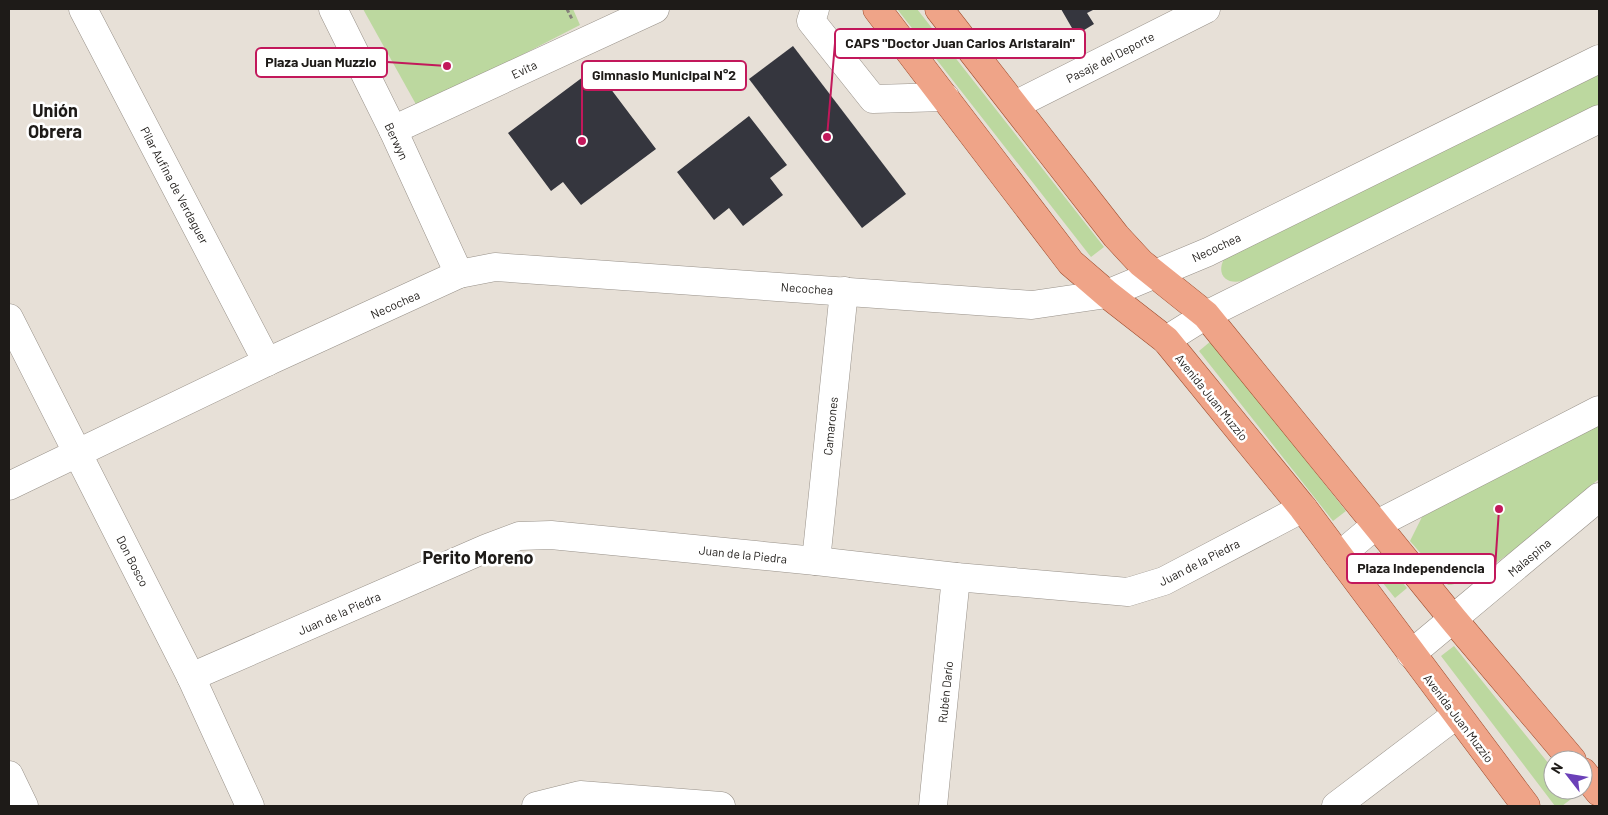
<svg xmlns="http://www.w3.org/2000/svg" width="1608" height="815" viewBox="0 0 1608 815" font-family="Barlow,sans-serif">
<rect width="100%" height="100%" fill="#e7e0d7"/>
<!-- green -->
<g fill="#bcd89f">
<polygon points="363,9 573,9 580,25 418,108"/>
<polygon points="897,9 917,9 1104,247 1091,257"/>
<path d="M1599,72V104L1242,281C1226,285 1216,274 1224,259Z"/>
<polygon points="1211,341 1346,511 1333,521 1199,351"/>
<path d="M1599,422V479C1568,504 1485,583 1448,585L1410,541L1422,517Z"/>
<polygon points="1378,552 1407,588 1395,598 1366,562"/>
<polygon points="1454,646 1553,769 1553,790 1570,790 1575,796 1562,806 1555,806 1441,656"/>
</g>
<!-- building -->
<g fill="#35363e">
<polygon points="1061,9 1095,9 1087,13 1094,24 1076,35"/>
<polygon points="793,46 906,194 862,228 749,79"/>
<polygon points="595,68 656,149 581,205 563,182 551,191 508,133"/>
<polygon points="749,116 787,165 770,178 783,195 743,226 729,208 714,220 677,172"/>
</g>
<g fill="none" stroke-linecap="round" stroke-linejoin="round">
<!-- minor casing -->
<g stroke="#989189" stroke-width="29">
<g id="minor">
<polyline points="83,9 267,362"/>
<polyline points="333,9 393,130 459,274"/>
<polyline points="815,9 811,21 873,99 945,97"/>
<polyline points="1015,105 1206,9"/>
<polyline points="393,130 655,9"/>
<polyline points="9,318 191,677 250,806"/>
<polyline points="1166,340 1206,315 1599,119"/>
<polyline points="9,486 267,362 459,274 495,267 1032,305 1107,294 1208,252 1599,59"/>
<polyline points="1339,556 1377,524 1599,410"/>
<polyline points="816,561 844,291"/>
<polyline points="1411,654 1599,497"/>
<polyline points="191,677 487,548 519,536 551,535 816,561 956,577 1128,592 1164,581 1303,508"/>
<polyline points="9,775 24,806"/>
<polyline points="536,806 580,795 721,806"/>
<polyline points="933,806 956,577"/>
<polyline points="1336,806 1456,715"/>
</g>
</g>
<!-- major casing -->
<g stroke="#9f4c2d" stroke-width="29">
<g id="major">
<polyline points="877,9 1071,263 1107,294 1166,340 1303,508 1526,806"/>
<polyline points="939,9 1116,236 1141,263 1206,315 1453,619 1572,760"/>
<polyline points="1583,772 1599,792"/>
</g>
</g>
<!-- path -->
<polyline stroke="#86817b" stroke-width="3" stroke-dasharray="4 2.5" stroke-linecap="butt" points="567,9 572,19"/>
<!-- minor -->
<use href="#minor" stroke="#fff" stroke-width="28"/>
<!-- major -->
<use href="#major" stroke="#efa488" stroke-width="28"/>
</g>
<g text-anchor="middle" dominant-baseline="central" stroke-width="5" stroke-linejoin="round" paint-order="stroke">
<!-- street labels -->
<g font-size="12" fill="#1e1b18" stroke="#fff">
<text transform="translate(1110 57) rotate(-27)">Pasaje del Deporte</text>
<text transform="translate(524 69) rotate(-25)">Evita</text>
<text transform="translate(397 141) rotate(65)">Berwyn</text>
<text transform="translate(175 185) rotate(62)">Pilar Aufina de Verdaguer</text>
<text transform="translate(1216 247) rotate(-25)">Necochea</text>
<text transform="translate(807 288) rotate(4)">Necochea</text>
<text transform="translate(395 304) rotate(-24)">Necochea</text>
<text transform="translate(1212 397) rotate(51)">Avenida Juan Muzzio</text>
<text transform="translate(830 426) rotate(-84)">Camarones</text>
<text transform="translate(743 554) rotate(6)">Juan de la Piedra</text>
<text transform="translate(1529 557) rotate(-40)">Malaspina</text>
<text transform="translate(133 561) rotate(63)">Don Bosco</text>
<text transform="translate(1199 562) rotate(-27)">Juan de la Piedra</text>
<text transform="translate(339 613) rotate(-24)">Juan de la Piedra</text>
<text transform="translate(945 692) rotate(-84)">Rubén Darío</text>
<text transform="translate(1459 718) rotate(53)">Avenida Juan Muzzio</text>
</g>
<!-- district labels -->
<g font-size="18" font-weight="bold" fill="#1e1b18" stroke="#fff">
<text x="55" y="110">Unión<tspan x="55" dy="21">Obrera</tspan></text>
<text x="478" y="557">Perito Moreno</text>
</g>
</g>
<!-- callouts -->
<path fill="none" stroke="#c2185b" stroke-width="2" d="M827 137L835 43M447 66L387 62M582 141L582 75M1499 509L1495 569"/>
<g fill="#c2185b" stroke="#fff" stroke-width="2">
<circle cx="827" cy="137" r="5"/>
<circle cx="447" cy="66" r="5"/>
<circle cx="582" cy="141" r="5"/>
<circle cx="1499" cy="509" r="5"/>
</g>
<g fill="#fff" stroke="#c2185b" stroke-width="2">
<rect x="835" y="29" width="250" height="29" rx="5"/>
<rect x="256" y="48" width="131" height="29" rx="5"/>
<rect x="582" y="61" width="164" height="29" rx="5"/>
<rect x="1347" y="554" width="148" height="29" rx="5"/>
</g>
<g font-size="14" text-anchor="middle" font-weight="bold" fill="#1e1b18">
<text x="960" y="48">CAPS "Doctor Juan Carlos Aristarain"</text>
<text x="321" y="67">Plaza Juan Muzzio</text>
<text x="664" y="80">Gimnasio Municipal N°2</text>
<text x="1421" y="573">Plaza Independencia</text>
</g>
<!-- border -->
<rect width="1608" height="815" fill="none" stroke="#1e1b18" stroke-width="20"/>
<!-- north arrow -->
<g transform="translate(1568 775) rotate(301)"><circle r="24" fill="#ffffff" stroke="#a5a4a3"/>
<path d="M0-4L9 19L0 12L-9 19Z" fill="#6b40b8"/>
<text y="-8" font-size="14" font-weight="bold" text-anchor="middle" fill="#1e1b18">N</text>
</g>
</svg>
